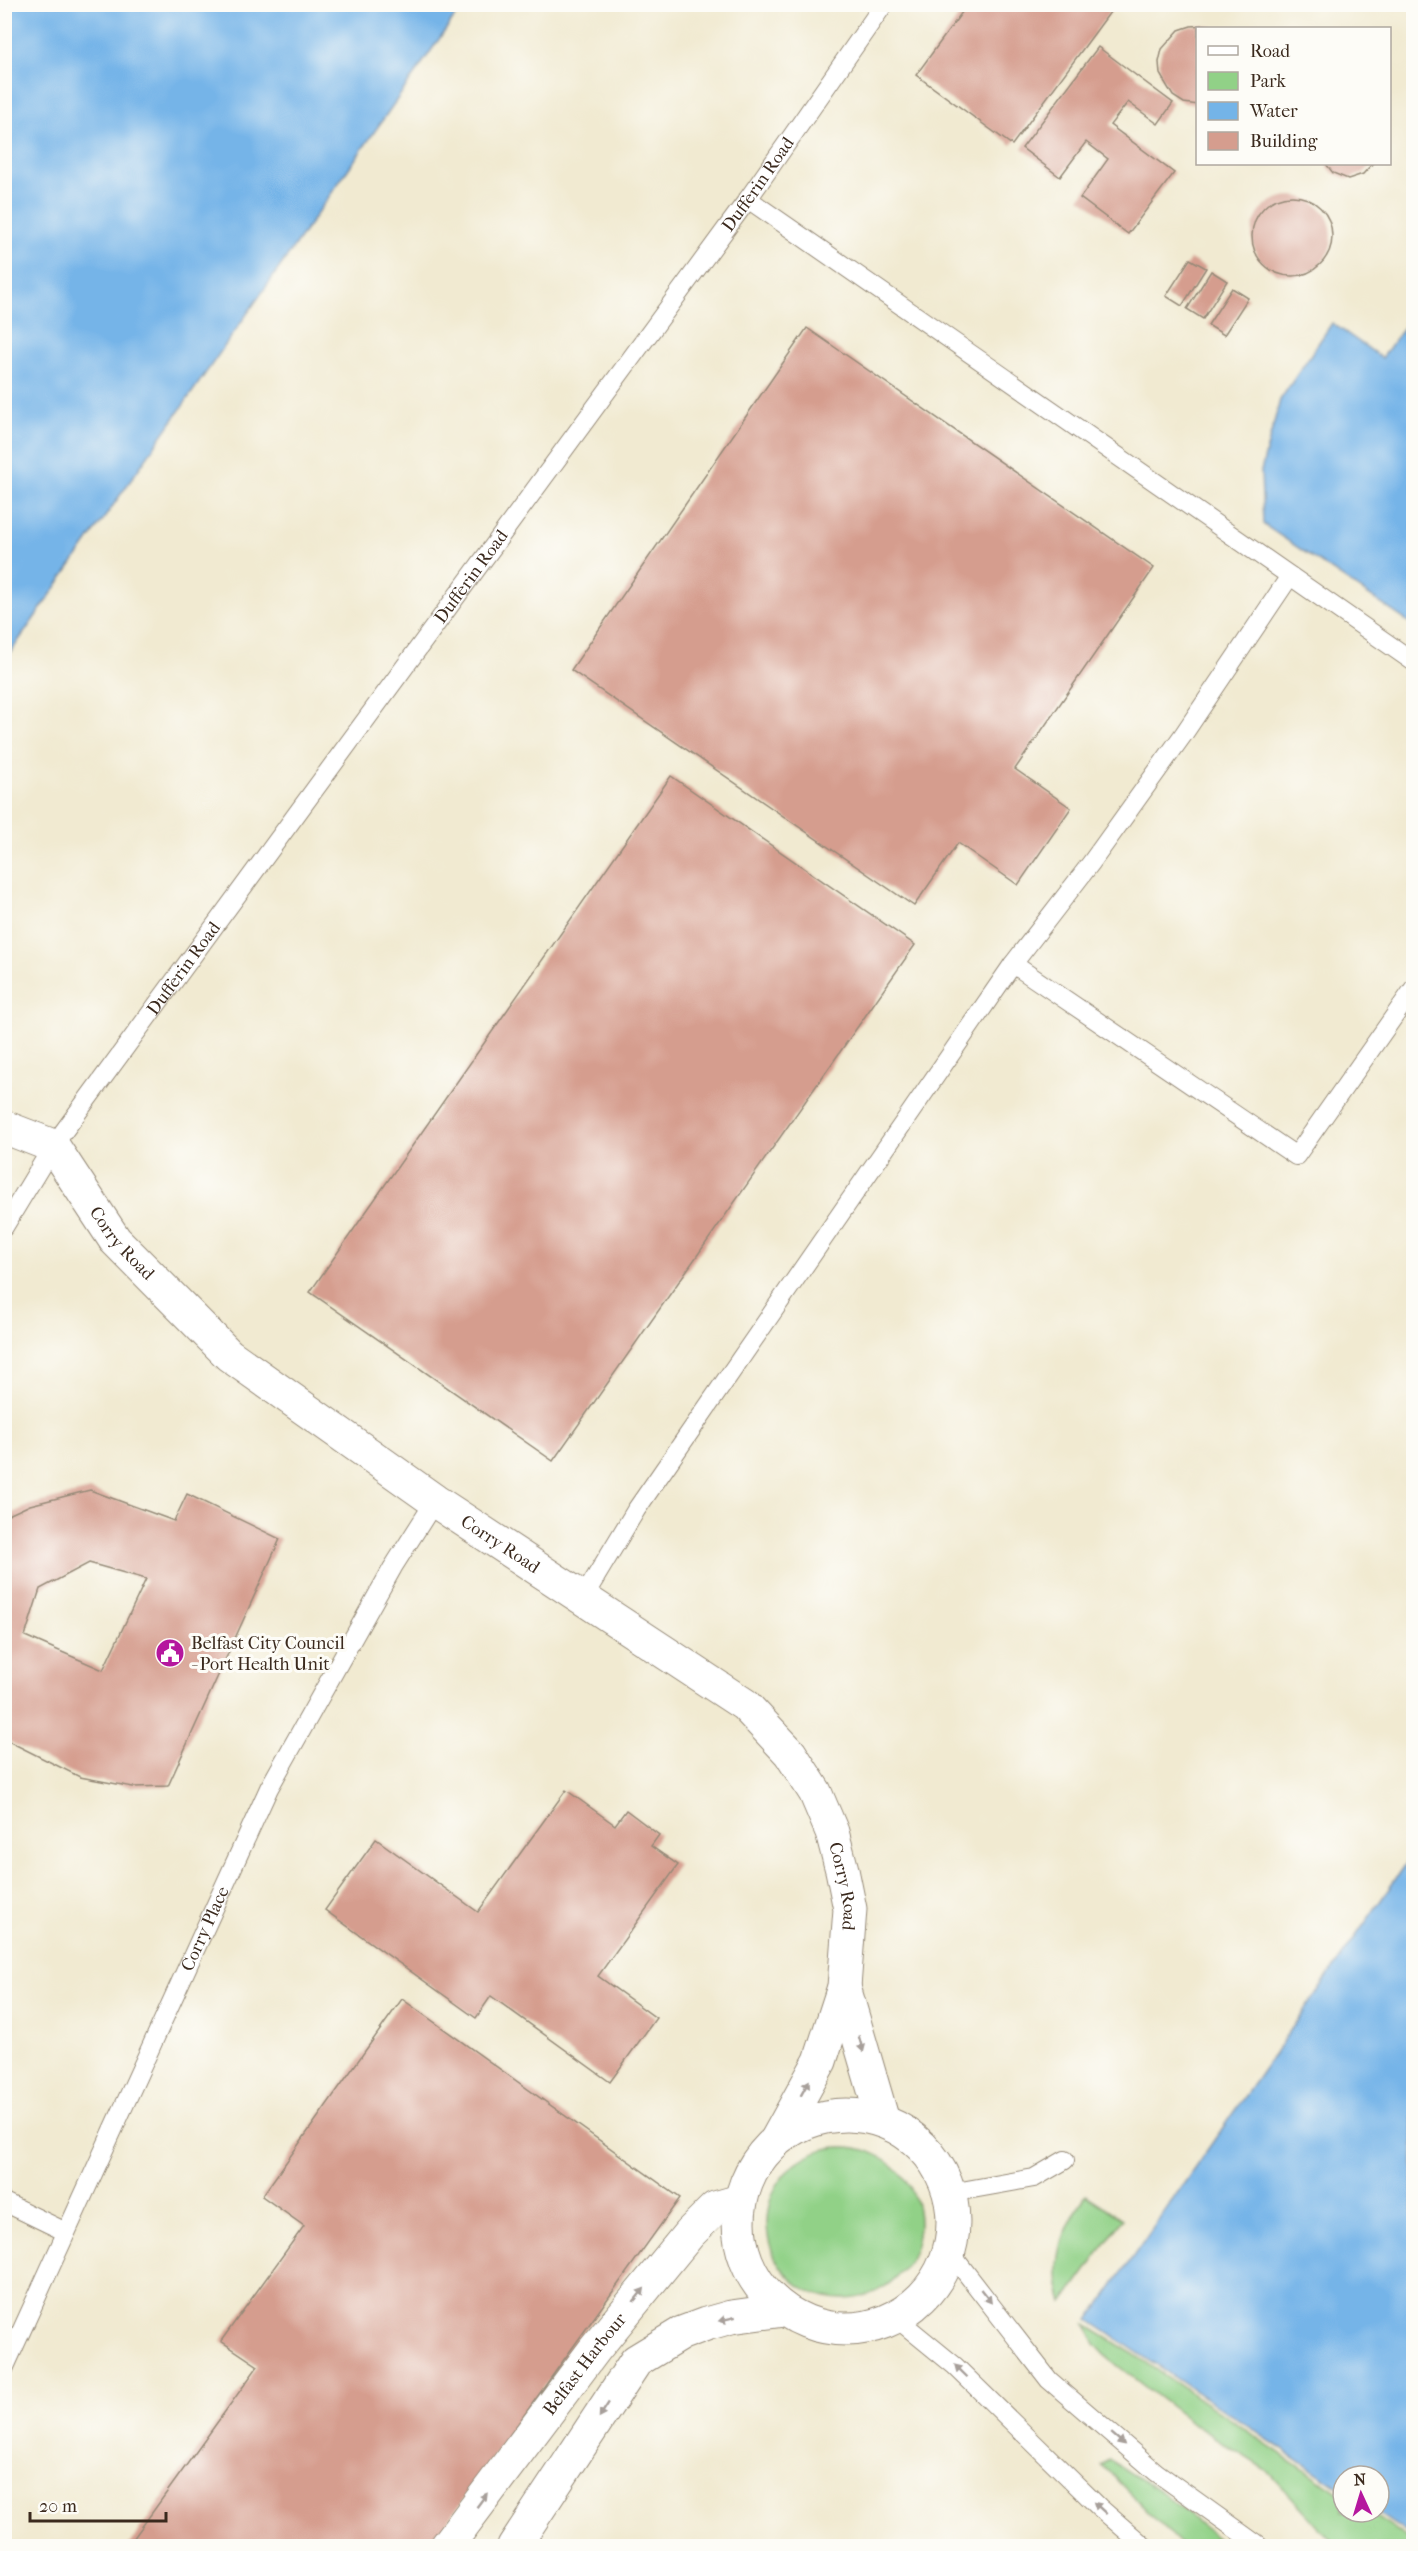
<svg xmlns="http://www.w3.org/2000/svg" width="1418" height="2551" viewBox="0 0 1418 2551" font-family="'IM FELL French Canon',serif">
<rect width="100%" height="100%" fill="#fdfcf7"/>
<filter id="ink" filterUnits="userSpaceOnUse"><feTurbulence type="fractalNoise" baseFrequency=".0167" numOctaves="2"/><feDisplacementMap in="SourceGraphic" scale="12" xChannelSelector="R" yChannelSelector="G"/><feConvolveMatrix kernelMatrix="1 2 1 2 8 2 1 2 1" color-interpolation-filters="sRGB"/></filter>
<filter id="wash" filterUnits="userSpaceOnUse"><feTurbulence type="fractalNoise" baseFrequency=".008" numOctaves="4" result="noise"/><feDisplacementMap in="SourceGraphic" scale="24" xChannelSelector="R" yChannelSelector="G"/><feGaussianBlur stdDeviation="1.35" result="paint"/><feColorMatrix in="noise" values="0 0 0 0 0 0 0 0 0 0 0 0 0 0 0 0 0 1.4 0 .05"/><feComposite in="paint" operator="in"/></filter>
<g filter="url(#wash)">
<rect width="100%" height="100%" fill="#f1ead1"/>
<!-- green -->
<g fill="#91d187" stroke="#667e52" stroke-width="1.5">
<circle cx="843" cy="2223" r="76"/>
<path d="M1086,2195L1123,2219L1063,2303C1050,2261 1063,2231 1086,2195Z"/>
<polygon points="1086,2325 1135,2355 1343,2496 1343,2512 1368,2512 1413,2542 1413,2546 1336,2546 1266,2470 1192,2423 1109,2359 1095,2344"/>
<polygon points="1110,2460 1162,2493 1227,2546 1182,2546 1102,2465"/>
</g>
<!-- water -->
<g fill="#74b4e8" stroke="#586f83" stroke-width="1.5">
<polygon points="5,4 463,5 5,660 4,5"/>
<polygon points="1413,314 1413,625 1263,524 1261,471 1280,400 1332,323 1382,358"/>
<polygon points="1413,1854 1413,2537 1376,2512 1379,2512 1379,2476 1343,2476 1343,2490 1089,2320"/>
</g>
<g id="blocks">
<!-- building -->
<g fill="#d59d8e" fill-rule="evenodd">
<polygon points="968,4 1116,4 1012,145 916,75"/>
<polygon points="1205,25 1215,28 1198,28 1198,105 1184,103 1173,96 1160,74 1159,62 1162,49 1179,30 1191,26"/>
<polygon points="1098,47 1173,103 1158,124 1128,102 1110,125 1174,173 1128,234 1080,198 1108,159 1086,142 1060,177 1022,148"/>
<polygon points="1326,164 1372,164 1363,174 1348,179 1333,173"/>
<circle cx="1292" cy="236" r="40"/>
<polygon points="1190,259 1206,268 1182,306 1166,296"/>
<polygon points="1211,271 1227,281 1203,319 1187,309"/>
<polygon points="1232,288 1248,298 1224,335 1208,325"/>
<polygon points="807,328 1154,568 1015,769 1071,808 1018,885 958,843 914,906 571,670"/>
<polygon points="671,776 915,945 553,1461 310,1292"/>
<path d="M90,1490L174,1521L187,1494L280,1539L168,1786L133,1787L80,1777L4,1739V1517L30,1505ZM89,1563L146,1579L103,1670L25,1636L40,1589Z"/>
<polygon points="566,1790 615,1825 626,1810 659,1835 651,1846 678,1865 598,1976 656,2018 610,2082 491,1996 476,2018 325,1910 376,1839 478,1912"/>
<polygon points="402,1999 680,2198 430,2546 128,2546 258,2366 221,2341 304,2226 262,2196"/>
</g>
</g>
</g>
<g filter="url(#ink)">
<use href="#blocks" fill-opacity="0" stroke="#968a78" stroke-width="1.5"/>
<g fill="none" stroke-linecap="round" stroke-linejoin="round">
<!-- service casing -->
<g stroke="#968a78" stroke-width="20">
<g id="service">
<polyline points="748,199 1414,662"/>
<polyline points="1013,964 1091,863 1183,735 1290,576"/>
<path id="s1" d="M4,1227L53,1146L748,199L884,4"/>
<polyline points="583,1598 636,1510 1013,964 1296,1156 1414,988"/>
<polyline points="950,2193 1034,2178 1065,2160"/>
<polyline points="4,2202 66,2232"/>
<polyline points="949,2251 1049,2380 1156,2472 1259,2546"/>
<polyline points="895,2317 955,2366 1099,2507 1144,2546"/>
<path id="s2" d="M4,2369L269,1788L393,1567L435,1501"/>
</g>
</g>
<!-- minor casing -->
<g stroke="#968a78" stroke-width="35">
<g id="minor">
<path id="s3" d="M4,1127L53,1146L115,1240L229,1355L435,1501L745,1705L790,1753L815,1792L832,1832L842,1870L850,1909L844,1987L820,2061L777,2139"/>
<polyline points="844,1987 883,2121"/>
</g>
</g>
<!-- tertiary casing -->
<g stroke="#968a78" stroke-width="35">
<g id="tertiary">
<circle cx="846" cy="2222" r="107"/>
<path id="s4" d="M447,2546L595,2349L689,2234L715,2208L740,2201"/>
<polyline points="514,2546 636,2361 682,2333 706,2324 731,2317 784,2310"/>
</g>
</g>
<!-- service -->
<use href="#service" stroke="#fff" stroke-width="18"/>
<!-- minor -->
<use href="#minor" stroke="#fff" stroke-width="33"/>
<!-- tertiary -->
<use href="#tertiary" stroke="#fff" stroke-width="33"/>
</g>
<!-- one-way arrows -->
<defs><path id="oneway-solid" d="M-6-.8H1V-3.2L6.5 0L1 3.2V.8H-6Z" transform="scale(1.5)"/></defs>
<g fill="#a79f9a">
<use href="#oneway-solid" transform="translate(861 2044) rotate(74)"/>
<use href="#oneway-solid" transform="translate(805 2088) rotate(-61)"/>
<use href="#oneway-solid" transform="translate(639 2295) rotate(-51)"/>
<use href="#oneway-solid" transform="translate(986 2296) rotate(52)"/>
<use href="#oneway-solid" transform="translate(727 2319) rotate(166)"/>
<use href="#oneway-solid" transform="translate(961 2371) rotate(-136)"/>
<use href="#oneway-solid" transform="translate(604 2410) rotate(123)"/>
<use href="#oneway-solid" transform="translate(1118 2439) rotate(41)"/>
<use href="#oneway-solid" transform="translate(482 2500) rotate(-53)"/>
<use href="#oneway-solid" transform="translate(1100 2508) rotate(-138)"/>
</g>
</g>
<!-- icons -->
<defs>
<g id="civic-disc" transform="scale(1.5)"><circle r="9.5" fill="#b5179e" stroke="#fdfcf7"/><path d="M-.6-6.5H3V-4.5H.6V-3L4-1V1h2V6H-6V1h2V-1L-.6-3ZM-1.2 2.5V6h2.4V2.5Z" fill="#fff"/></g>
</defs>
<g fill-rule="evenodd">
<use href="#civic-disc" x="170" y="1653"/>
</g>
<g text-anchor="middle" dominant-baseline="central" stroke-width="6" stroke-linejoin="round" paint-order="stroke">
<!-- street labels -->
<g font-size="18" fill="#3b2a1e" stroke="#fdfcf7">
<text stroke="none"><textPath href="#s1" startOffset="1287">Dufferin Road</textPath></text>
<text stroke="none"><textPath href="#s1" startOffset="801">Dufferin Road</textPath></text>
<text stroke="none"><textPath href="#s1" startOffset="315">Dufferin Road</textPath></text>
<text stroke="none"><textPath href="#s3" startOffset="172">Corry Road</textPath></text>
<text stroke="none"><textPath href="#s3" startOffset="658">Corry Road</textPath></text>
<text stroke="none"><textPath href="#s3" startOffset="1162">Corry Road</textPath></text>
<text stroke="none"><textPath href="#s2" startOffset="484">Corry Place</textPath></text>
<text stroke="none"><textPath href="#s4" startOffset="228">Belfast Harbour</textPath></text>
</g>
<!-- poi labels -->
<g font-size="18" fill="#3b2a1e" stroke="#fdfcf7" text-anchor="start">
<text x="191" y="1643">Belfast City Council<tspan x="191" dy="21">- Port Health Unit</tspan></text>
</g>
</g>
<!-- margin -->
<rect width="1418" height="2551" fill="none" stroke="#fdfcf7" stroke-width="24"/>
<!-- legend -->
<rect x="1196" y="27" width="195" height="138" fill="#fdfcf7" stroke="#afa8a0" stroke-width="1.5"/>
<rect x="1208" y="46" width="30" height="9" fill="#ffffff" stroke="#afa8a0" stroke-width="1.5"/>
<text x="1250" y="57" font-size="18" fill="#3b2a1e">Road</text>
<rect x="1208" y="72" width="30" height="18" fill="#91d187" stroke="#afa8a0" stroke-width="1.5"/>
<text x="1250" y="87" font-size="18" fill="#3b2a1e">Park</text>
<rect x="1208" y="102" width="30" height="18" fill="#74b4e8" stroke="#afa8a0" stroke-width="1.5"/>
<text x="1250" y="117" font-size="18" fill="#3b2a1e">Water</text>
<rect x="1208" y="132" width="30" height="18" fill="#d59d8e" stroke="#afa8a0" stroke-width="1.5"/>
<text x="1250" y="147" font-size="18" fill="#3b2a1e">Building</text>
<!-- north arrow -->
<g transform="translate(1361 2494) rotate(356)"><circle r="28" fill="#fdfcf7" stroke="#afa8a0" stroke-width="1.5"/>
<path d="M0-4.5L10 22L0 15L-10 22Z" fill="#b5179e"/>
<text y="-9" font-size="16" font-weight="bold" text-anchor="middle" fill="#3b2a1e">N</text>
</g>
<!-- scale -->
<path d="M30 2512v9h136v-9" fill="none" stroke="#3b2a1e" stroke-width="3"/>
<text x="39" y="2512" font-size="18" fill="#3b2a1e" stroke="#fdfcf7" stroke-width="4.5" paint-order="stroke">20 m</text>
</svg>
